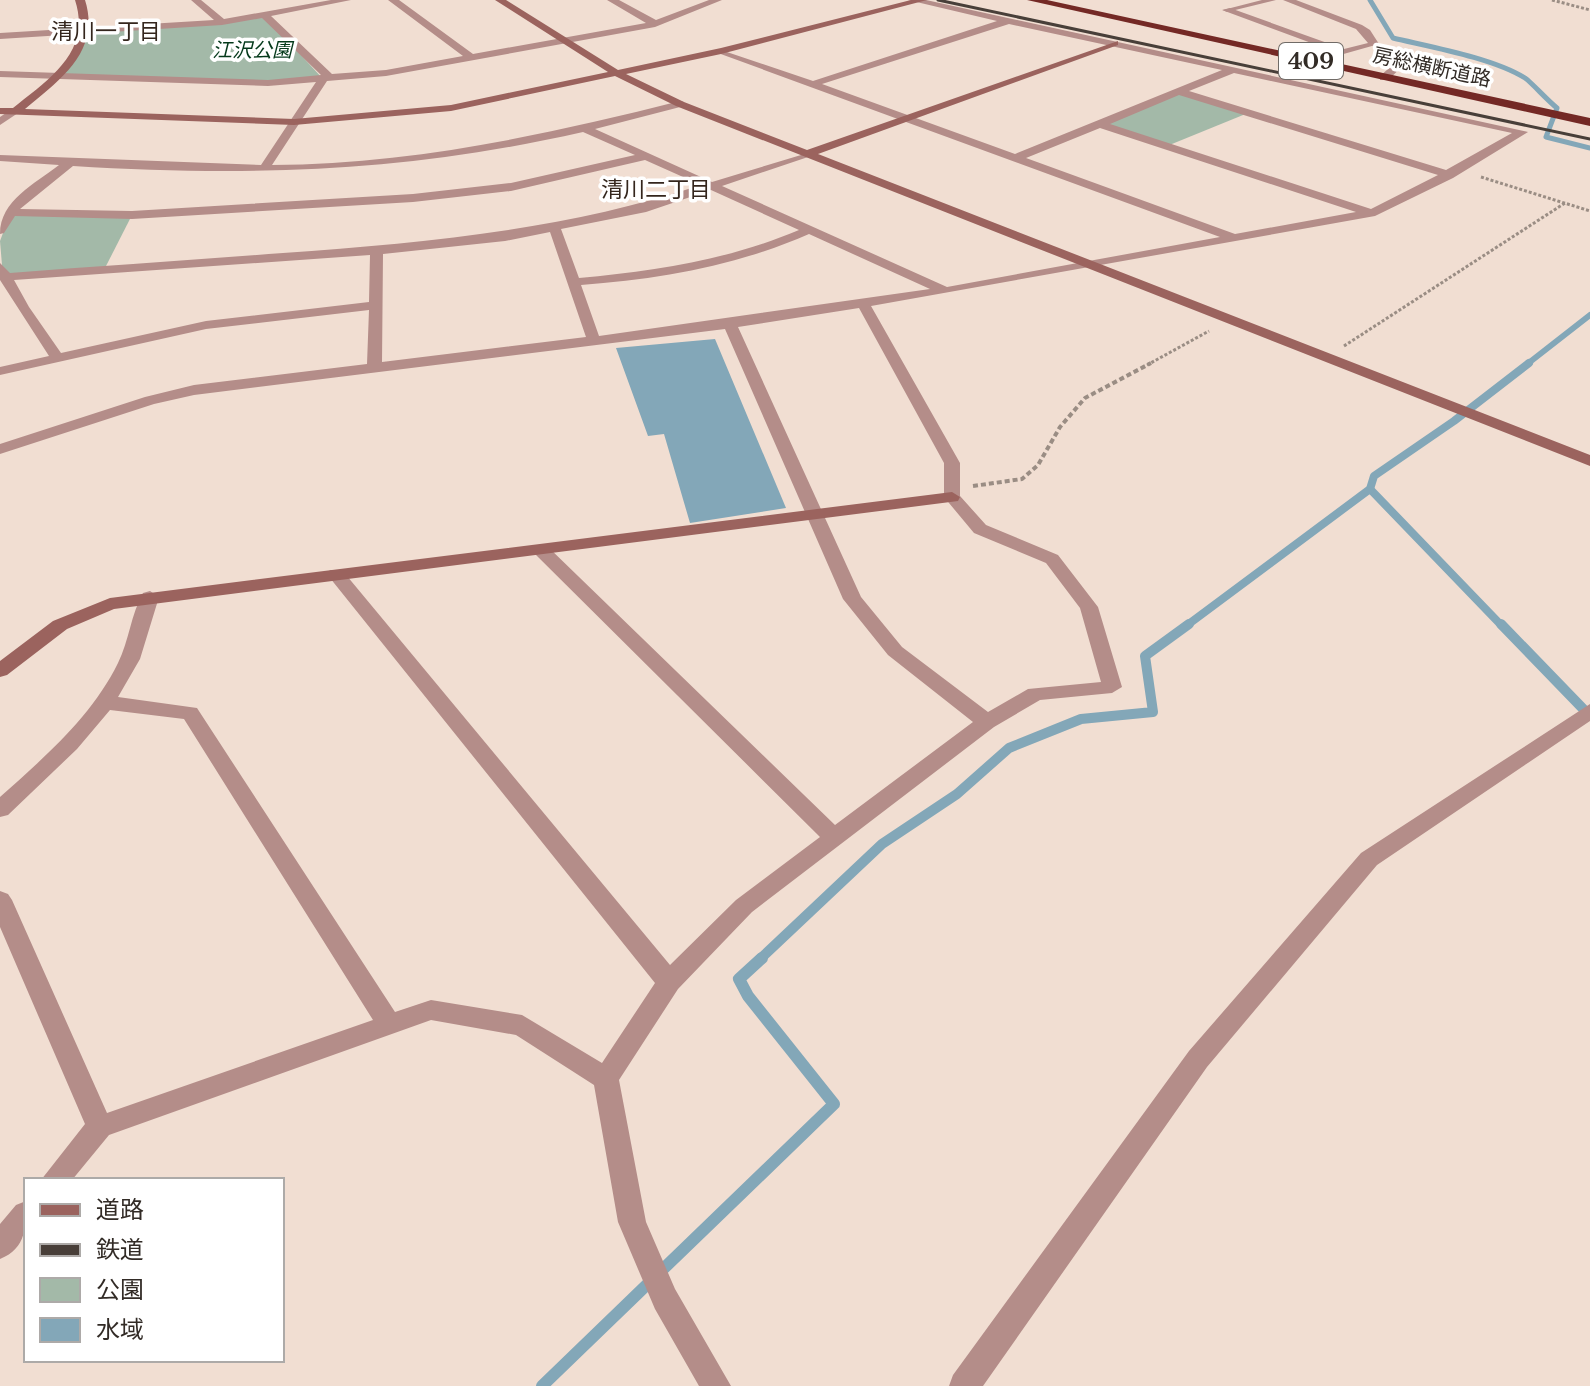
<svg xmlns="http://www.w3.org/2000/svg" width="1590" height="1386" viewBox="0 0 1590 1386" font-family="'Libre Baskerville','Noto Sans JP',serif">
<rect width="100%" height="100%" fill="#f1ded2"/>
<!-- green -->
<g fill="#a3b9a8">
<polygon points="264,15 323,79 268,83 60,74 84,33 222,22"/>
<polygon points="1180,92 1248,113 1167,146 1100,124"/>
<polygon points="11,212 132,215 105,268 3,277 0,241"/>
</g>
<!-- water -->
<polygon fill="#83a7b8" points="715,339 786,508 690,523 664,434 648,436 616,348"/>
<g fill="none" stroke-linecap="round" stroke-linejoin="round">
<!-- stream-far4 -->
<path stroke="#83a7b8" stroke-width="5" d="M1370,0L1393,38C1431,47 1493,58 1525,78C1532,83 1547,100 1557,108L1546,137L1590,148"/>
<!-- stream-far3 -->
<polyline stroke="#83a7b8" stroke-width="6" points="1526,365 1590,315"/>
<!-- stream-far2 -->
<g stroke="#83a7b8" stroke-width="8">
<polyline points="1370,489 1502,626"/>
<polyline points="1186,626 1370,489 1374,476 1454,421 1529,363"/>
</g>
<!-- stream-far1 -->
<g stroke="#83a7b8" stroke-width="10">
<polyline points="1501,624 1590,716"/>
<polyline points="759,960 882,844 957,794 1009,748 1081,719 1153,712 1145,656 1189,624"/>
</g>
<!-- stream -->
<polyline stroke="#83a7b8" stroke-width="12" points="542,1386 834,1104 748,996 739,979 762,958"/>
<!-- path-far1 -->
<g stroke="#9a8d84" stroke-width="3" stroke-dasharray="3 2" stroke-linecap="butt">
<polyline points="1552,0 1590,10"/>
<polyline points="1481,177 1590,211"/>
<polyline points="1344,346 1565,203"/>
<polyline points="1147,365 1209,331"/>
</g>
<!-- path -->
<polyline stroke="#9a8d84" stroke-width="4" stroke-dasharray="5 3" stroke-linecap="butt" points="973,486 1022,479 1038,465 1060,427 1085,398 1151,363"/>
<!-- lane -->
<polygon fill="#b48d89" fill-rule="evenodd" points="1262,0 1276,0 1227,12 1223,10"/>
<!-- street -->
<g fill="#b48d89" fill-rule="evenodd">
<path d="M191,0H201L224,19L331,0H351L271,16L332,74L386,70L463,56L388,0H399L473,54L646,23L607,0H619L656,20L709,0H722L655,27L386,76L327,81L272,165C412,164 546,135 680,101L684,102V106L595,129L712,182L811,152V156L722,186L947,287L1220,237L718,53V49L813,81L997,21L908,0H926L1528,132L1453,178L1375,216L871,306L960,463V496L986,525L1058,555L1098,607L1122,687L1112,693L1040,700L994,727L752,912L678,989L619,1080L646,1222L675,1289L731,1386H699L655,1309L618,1222L594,1085L516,1035L431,1020L109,1135L72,1180H41L85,1124L0,927V891L8,894L12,900L107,1113L373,1020L184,719L110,710L77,749L8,815L0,817V797C45,757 92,716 118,663C129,641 131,614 143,593L150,591L159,597L140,659L118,697L197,708L395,1012L431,1000L522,1015L602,1063L655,983L330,578L327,574L330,570H342L670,965L736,900L820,837L534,553L531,549L534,545H546L835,825L973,722L888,655L843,599L725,329L194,395L154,404L0,454V444L145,397L194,385L367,364L369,310L206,329L0,375V367L49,356L0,280V263L10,273C101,266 192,260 283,253C425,243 565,230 701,185L645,160L511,191L413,202L132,219L15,216L4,233L0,234C0,200 35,184 59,165L0,161V155L261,165L316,82L268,86L0,77V71L268,80L321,75L262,18L222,25L0,39V33L214,20ZM1009,24L1222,70L1015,154L822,84ZM1234,73L1512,133L1446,170L1189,91ZM1179,95L1438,175L1371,209L1110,124ZM1100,128L1356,212L1235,234L1026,158ZM583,132L635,155L511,183L413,194L132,211L20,209L73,166C253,177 406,172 583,132ZM711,190L799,230C728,260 655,271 579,278L561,229L646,212ZM550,232L586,337L382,362L383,254L505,241ZM809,234L930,289L599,336L581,285C660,279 736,266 809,234ZM370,255L369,302L206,321L61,353L29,307L14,280ZM859,308L944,463V497L974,533L1046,563L1080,608L1101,682L1028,689L988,712L902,647L861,597L738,327Z"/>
<polygon points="1283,0 1296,0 1362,25 1370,30 1379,44 1308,64 1304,59 1333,51 1222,10 1230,8 1344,49 1368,43 1356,29"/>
<polygon points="1396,62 1405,64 1388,80 1380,80 1380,76"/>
<polygon points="12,109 21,111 0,125 0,117"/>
<polygon points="1590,704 1590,721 1377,865 1207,1067 983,1386 949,1386 953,1375 1189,1051 1361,853"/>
<path d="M26,1201C26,1226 27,1248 0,1259V1224L16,1205Z"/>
</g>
<!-- secondary -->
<g fill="#9b635e" fill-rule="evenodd">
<path d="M75,0H85C101,51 61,79 25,109L294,119L451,105L608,72L495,0H506L618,70L721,48L911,0H927L721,54L626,74L684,102L807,150L1118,41V45L818,154L1590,455V466L676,106L615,76L451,111L294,125L0,114V108H13C49,79 92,52 75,0Z"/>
<polygon points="952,492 960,497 958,501 114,609 67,629 7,675 0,677 0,661 53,621 110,598"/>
</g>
<!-- highway -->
<polygon fill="#742925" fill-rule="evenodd" points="1027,0 1047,0 1590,118 1590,126"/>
<!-- rail -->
<polyline stroke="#483f39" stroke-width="3" points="938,0 1590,139"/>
</g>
<g text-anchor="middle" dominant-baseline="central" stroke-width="7" stroke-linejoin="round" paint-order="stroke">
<!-- far-park labels -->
<g font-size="20" font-style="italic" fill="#04391a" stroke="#fff">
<text x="252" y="50">江沢公園</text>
</g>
<!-- far-street labels -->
<g font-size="20" fill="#322b26" stroke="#fff">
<text transform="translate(1432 67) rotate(12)">房総横断道路</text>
</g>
<!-- far-neighbourhood labels -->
<g font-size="22" fill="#34261d" stroke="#fff">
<text x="106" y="31">清川一丁目</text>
<text x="656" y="189">清川二丁目</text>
</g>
<!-- shield labels -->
<rect fill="#fff" stroke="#706b67" stroke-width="2" x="1279" y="43" width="64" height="36" rx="6"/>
<g font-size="22" font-weight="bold" fill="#322b26">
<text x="1311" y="61">409</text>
</g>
</g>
<!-- legend -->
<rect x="24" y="1178" width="260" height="184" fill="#ffffff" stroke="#adaaa8" stroke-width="2"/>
<rect x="40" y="1204" width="40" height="12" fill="#9b635e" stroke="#adaaa8" stroke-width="2"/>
<text x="96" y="1218" font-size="24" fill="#322b26">道路</text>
<rect x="40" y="1244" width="40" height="12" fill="#483f39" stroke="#adaaa8" stroke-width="2"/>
<text x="96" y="1258" font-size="24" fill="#322b26">鉄道</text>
<rect x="40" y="1278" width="40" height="24" fill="#a3b9a8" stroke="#adaaa8" stroke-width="2"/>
<text x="96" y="1298" font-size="24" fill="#322b26">公園</text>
<rect x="40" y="1318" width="40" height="24" fill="#83a7b8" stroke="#adaaa8" stroke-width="2"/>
<text x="96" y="1338" font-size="24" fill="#322b26">水域</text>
</svg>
